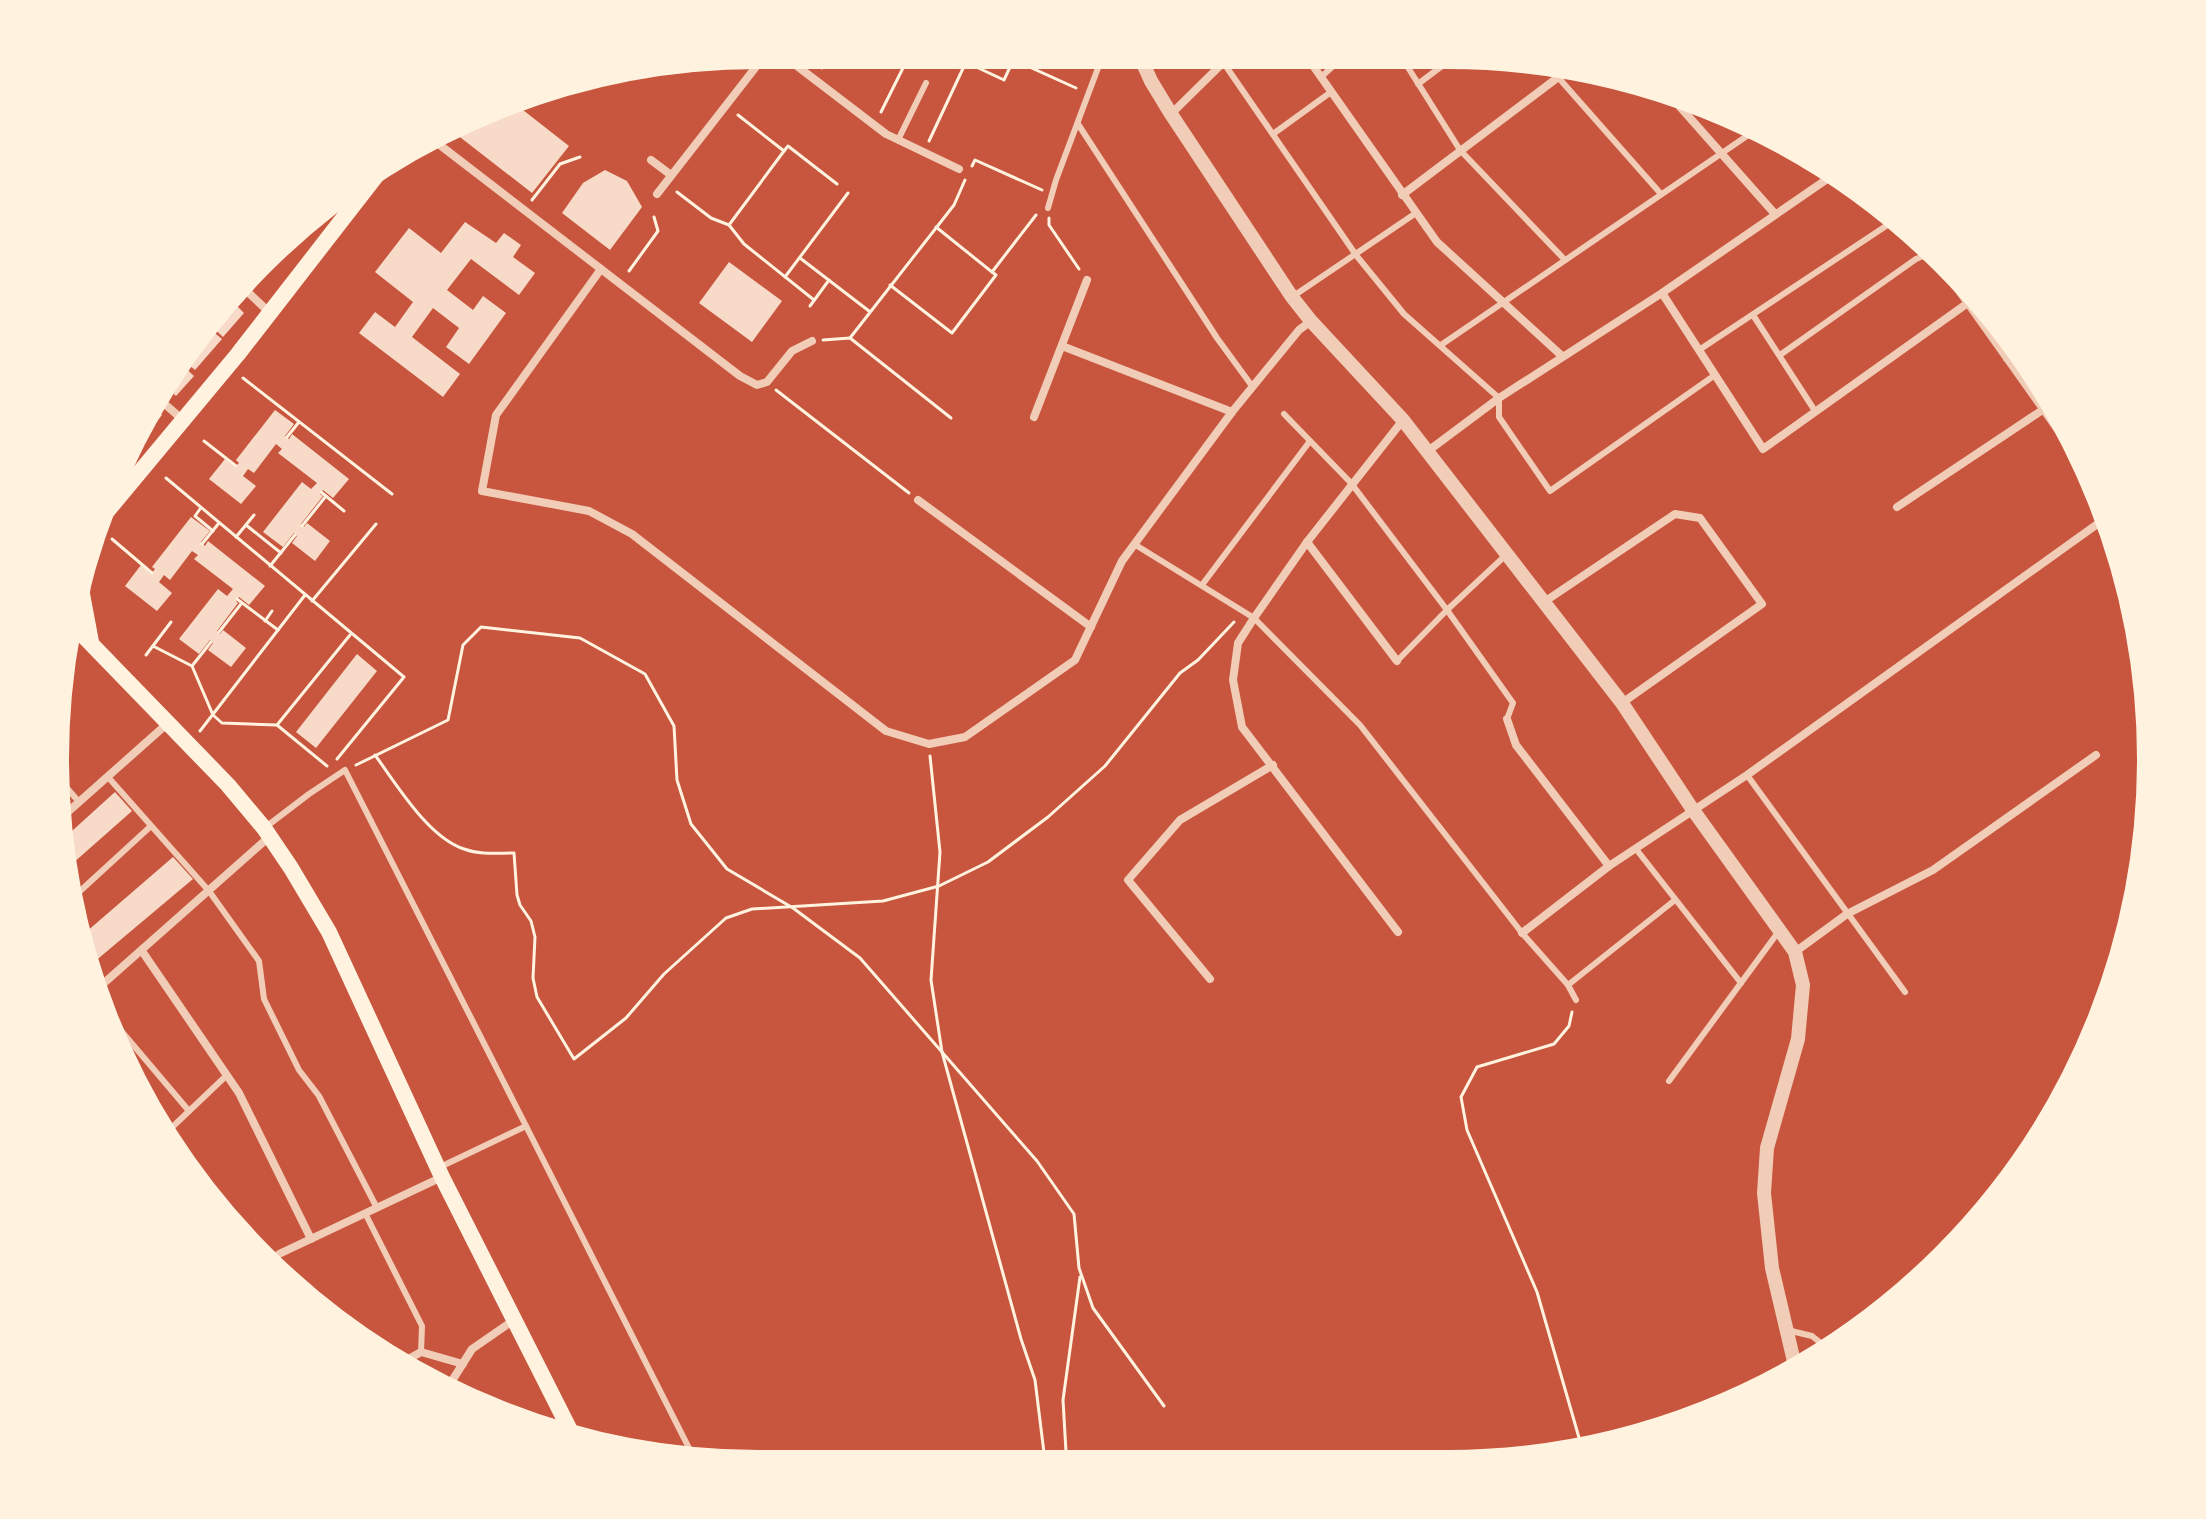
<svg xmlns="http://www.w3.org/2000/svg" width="2206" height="1519" viewBox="0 0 2206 1519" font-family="'Alegreya Sans',sans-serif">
<rect width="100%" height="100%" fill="#c8553d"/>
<!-- building -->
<g fill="#f7dbc8">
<polygon points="537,91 523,110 569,146 532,193 456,134 463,125"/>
<polygon points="605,170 627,181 642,207 610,250 562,213 583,183"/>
<polygon points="465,222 496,243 504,233 521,245 513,257 535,273 519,295 471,259 447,290 473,310 483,296 506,313 469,364 446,347 459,328 433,308 412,337 460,374 443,397 359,333 375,312 395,327 413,302 375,272 409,228 441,253"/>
<polygon points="729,262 782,301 752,342 699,303"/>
<polygon points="225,294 244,313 223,337 207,322"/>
<polygon points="205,325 222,339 195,370 183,360"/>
<polygon points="181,364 194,376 176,396 167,387"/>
<polygon points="154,408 162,415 139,445 133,441"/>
<polygon points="275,410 294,424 285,436 289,439 292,434 349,479 333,498 323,490 320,494 323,496 301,524 304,527 307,523 330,541 315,561 292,543 297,536 294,533 283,547 263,532 302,482 311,489 317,483 278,453 282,449 276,444 254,473 248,469 243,476 256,486 241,504 209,479 225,459 235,467 239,463 236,460"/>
<polygon points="191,517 210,531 201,542 205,546 208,541 265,586 249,605 239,597 236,601 238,603 217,631 220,634 223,630 246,648 231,667 208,650 213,643 210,640 199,654 179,639 218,589 227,596 233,589 194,559 198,555 192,551 170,580 164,575 159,582 172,593 157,611 125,586 141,565 151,574 155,569 152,567"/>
<polygon points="357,654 377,671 316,748 296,732"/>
<polygon points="115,792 132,811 63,872 62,840"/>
<polygon points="173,857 193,879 87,968 78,939"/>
</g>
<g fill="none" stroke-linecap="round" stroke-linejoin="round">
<!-- path -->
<g stroke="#fff3e0" stroke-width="3">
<polyline points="940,50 1004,80 1018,50"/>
<polyline points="992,50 1076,88"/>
<polyline points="822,68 830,50"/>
<polyline points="881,112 912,50"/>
<polyline points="738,115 784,151 788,146 837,184"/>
<polyline points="929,141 966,62"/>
<polyline points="972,166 975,160 1042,190"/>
<polyline points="677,192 711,218 729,225 744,244 814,300"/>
<polyline points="532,200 560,164 580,157"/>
<polyline points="1049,218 1049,225 1079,269"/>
<polyline points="729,225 784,151"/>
<polyline points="936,227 992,272"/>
<polyline points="800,258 869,311"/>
<polyline points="629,271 658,231 654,217"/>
<polyline points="785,277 848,193"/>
<polyline points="890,285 952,333 996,275 992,272 1036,215"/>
<polyline points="810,306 829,280"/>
<polyline points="850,338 954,205 965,180"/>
<polyline points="823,340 850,338 951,418"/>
<polyline points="243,378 392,494"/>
<polyline points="776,390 909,493"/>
<polyline points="287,437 299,422"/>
<polyline points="204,441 236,466"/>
<polyline points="166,478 404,677 337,759"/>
<polyline points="321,492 344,511"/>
<polyline points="200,509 195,516 213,531"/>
<polyline points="246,525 281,553"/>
<polyline points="302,526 326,496"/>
<polyline points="236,537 254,515"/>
<polyline points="112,539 152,573"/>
<polyline points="202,544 219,523"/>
<polyline points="270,566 295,535"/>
<polyline points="237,599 278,630"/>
<polyline points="312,601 376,524"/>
<polyline points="265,621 272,611"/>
<polyline points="219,632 241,604"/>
<polyline points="153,646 192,666 213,715 222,723 277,725 327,766"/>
<polyline points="146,655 171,622"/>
<polyline points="192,666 211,642"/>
<polyline points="277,725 350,635"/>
<polyline points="200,731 305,595"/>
<path d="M375,755C397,785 428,837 464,849C480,855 497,853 514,853L517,895L520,905L531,921L535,937L533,978L537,997L574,1059L626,1018L664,974L726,918L752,909L883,901L939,886L988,862L1048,817L1105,766L1180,673L1198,660L1234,622"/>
<polyline points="930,756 940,852 931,980 942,1052 1021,1339 1035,1380 1046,1469"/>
<polyline points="356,765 448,720 463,645 481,627 580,638 645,674 674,726 677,780 691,824 727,869 793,908 860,958 1037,1161 1074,1214 1079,1268 1093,1308 1164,1406"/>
<polyline points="1572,1012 1569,1026 1554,1044 1477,1067 1461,1097 1467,1130 1537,1292 1584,1455"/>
<polyline points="1067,1469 1063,1400 1080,1277"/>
</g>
<!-- service -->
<g stroke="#f1ccb7" stroke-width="6">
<polyline points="1397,50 1460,150 1565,260"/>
<polyline points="1542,59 1661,194"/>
<polyline points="1223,62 1356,255 1404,314 1499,398 1499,417 1550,491 1715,375"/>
<polyline points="1321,77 1351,50"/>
<polyline points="1418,84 1462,51"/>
<polyline points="1078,124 1217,338 1252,386"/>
<polyline points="1273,134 1331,92"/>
<polyline points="898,140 926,83"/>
<polyline points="1048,208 1056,180 1104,52 1108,50"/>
<polyline points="1292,297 1416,213"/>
<polyline points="1753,315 1815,411"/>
<polyline points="1441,345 1763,125"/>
<polyline points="1699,350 1895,220"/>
<polyline points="1780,355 1916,259 1937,250"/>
<polyline points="2006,359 2021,347"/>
<polyline points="1284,414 1351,483 1447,610 1513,703 1507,719"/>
<polyline points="1134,544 1254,618 1360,725 1522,933 1568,985 1576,1000"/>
<polyline points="1202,585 1310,441"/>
<polyline points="1397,661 1447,610 1507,554"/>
<polyline points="1747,775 1905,992"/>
<polyline points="108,777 209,891 259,961 264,999 299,1070 319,1096 377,1208"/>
<polyline points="60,780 79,802"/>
<polyline points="267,826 309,794 345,770 526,1126 438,1168"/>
<polyline points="1636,849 1741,983"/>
<polyline points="66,904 151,826"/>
<polyline points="1568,985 1675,900"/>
<polyline points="101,1007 189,1111"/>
<polyline points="1669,1081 1779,931"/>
<polyline points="526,1126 693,1456 682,1461"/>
<polyline points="166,1133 227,1075"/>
<polyline points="365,1213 422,1326 421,1352"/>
<polyline points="1787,1330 1812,1336 1827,1348"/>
</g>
<!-- minor -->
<g stroke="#f1ccb7" stroke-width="8">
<polyline points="776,50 886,134 959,169"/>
<polyline points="1302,50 1437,242 1562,356"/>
<polyline points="1666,91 1775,214"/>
<polyline points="1171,114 1236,50"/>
<polyline points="432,139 740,376 757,385 767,382 792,351 812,341"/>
<polyline points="651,160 671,175"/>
<polyline points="657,194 769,50"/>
<polyline points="1402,195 1577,63"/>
<polyline points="1923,240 2105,496"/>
<polyline points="601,269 496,415 482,491 589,511 632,534 886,731 929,744 965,737 1075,660 1122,561 1232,412 1299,330 1311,321"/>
<polyline points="237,282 270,313"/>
<polyline points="1662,293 1763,449 1979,295"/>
<polyline points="1062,346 1232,412"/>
<polyline points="159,399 183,420"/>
<polyline points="1034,417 1087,280"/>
<polyline points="1428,451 1499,398 1662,293 1833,175"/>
<polyline points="918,500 1091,627"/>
<polyline points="1897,507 2056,401"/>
<polyline points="1307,542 1397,661"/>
<polyline points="1544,602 1675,514 1700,518 1762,604 1622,703"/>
<polyline points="1507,719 1516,745 1609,866"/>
<polyline points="61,818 168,723"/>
<polyline points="1398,932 1242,727 1233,680 1238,643 1254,618 1307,542 1403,420"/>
<polyline points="1522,933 1609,866 1747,775 2110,515"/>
<polyline points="142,951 239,1093 311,1239"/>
<polyline points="1795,952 1847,914 1933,870 2096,755"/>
<polyline points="1210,979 1128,880 1180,820 1273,765"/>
<polyline points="95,991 269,837"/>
<polyline points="279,1254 442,1177"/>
<polyline points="396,1366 421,1352 463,1364"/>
<polyline points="445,1392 472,1349 514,1320"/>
</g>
<!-- tertiary -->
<polyline stroke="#f1ccb7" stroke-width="14" points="1137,50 1151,81 1171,114 1292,297 1311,321 1403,420 1622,703 1693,810 1795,952 1803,985 1798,1039 1767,1148 1764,1193 1772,1268 1796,1370"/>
<!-- secondary -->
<g stroke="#fff3e0" stroke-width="16">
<polyline points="94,527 238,354 390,158"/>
<polyline points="84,564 82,594 91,642"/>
<polyline points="69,621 228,785 264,828 291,868 329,932 442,1177 576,1442"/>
</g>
</g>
<!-- crop -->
<path d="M0 0H2206V1519H0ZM759 64H1447A695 695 0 0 1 2142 759V760A695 695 0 0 1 1447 1455H759A695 695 0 0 1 64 760V759A695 695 0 0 1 759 64Z" fill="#fff3e0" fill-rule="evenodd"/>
<path fill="none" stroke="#fff3e0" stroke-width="10" d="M759 64H1447A695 695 0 0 1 2142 759V760A695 695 0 0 1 1447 1455H759A695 695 0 0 1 64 760V759A695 695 0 0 1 759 64Z"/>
</svg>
